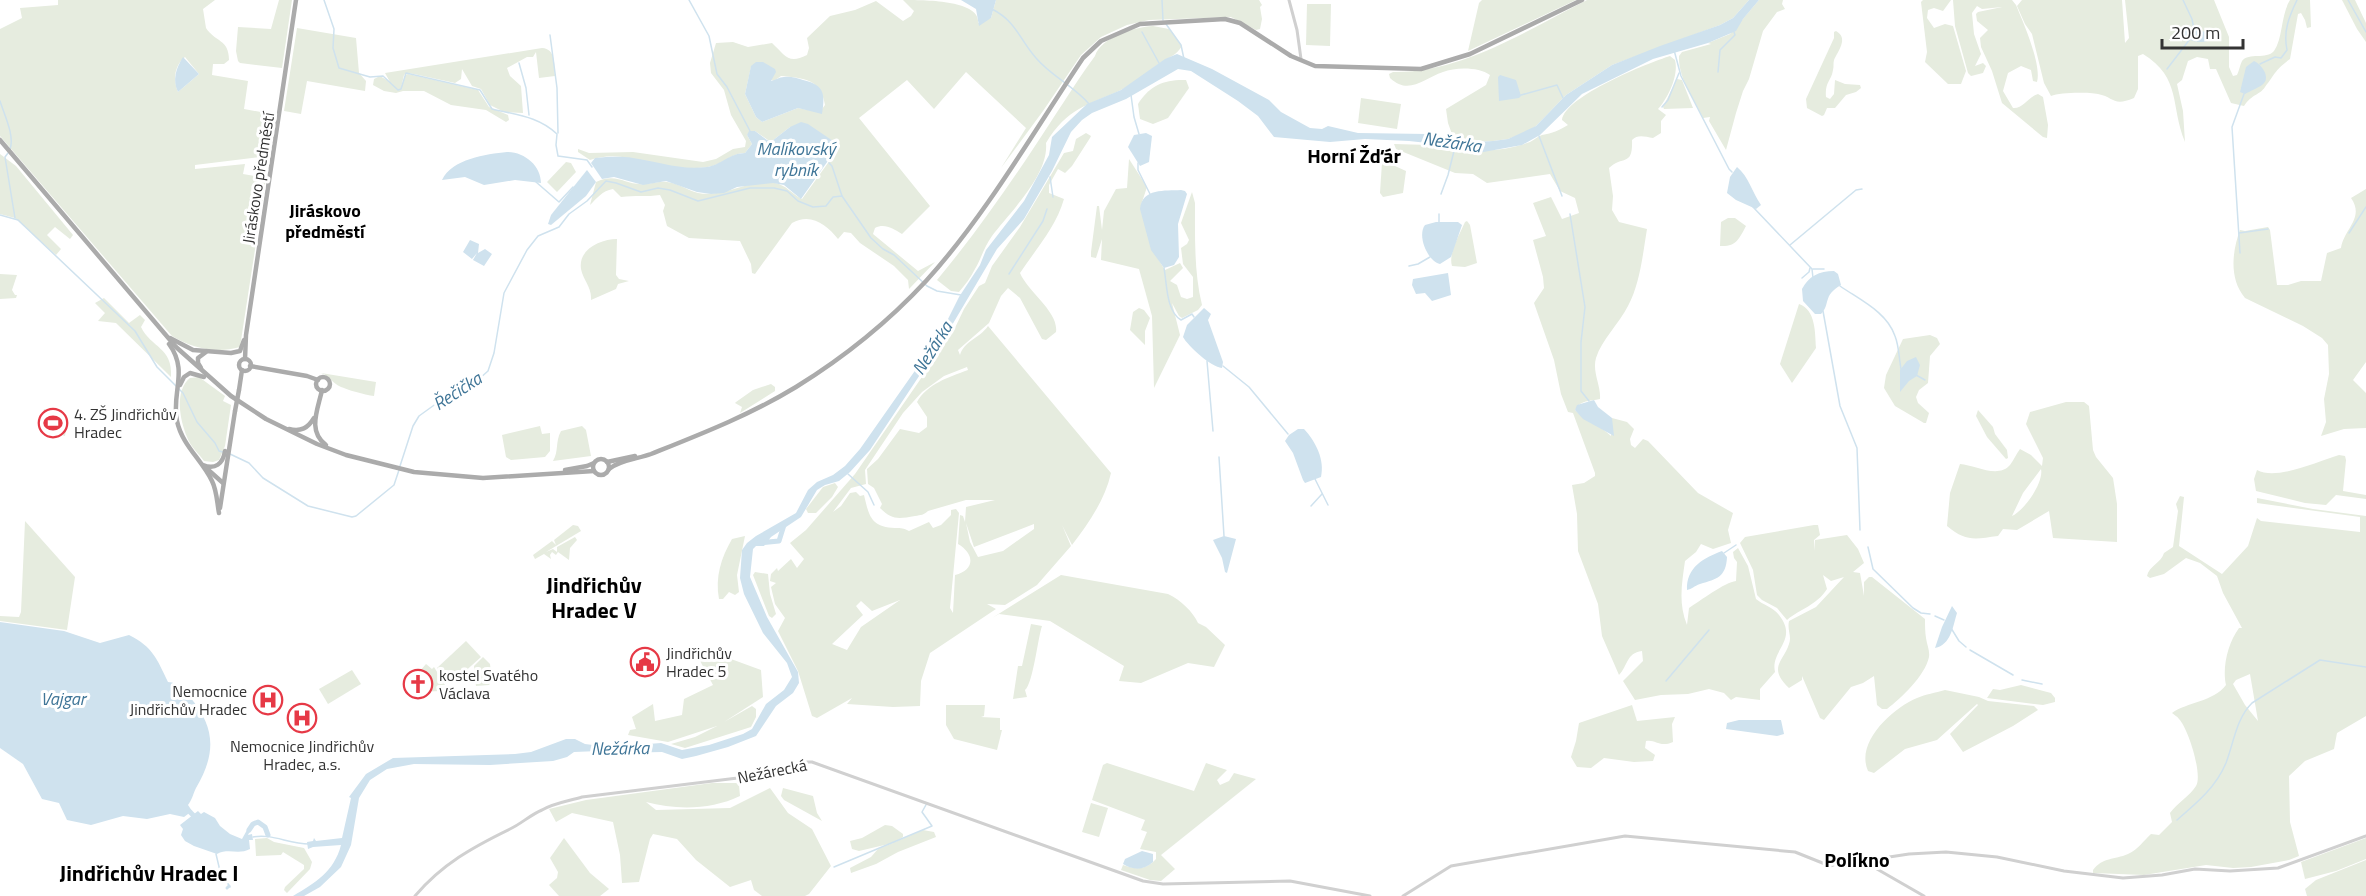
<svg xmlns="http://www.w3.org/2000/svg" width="2366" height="896" viewBox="0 0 2366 896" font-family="'Titillium Web',sans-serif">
<rect width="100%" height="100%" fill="#fff"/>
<!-- green -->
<g fill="#e6ecdf" fill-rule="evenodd">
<path d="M58,0H215L203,9L206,28C215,42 229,39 229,60L224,64H213L212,75L248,81L244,109L272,114L268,156L195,165V169L245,164L243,174L266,178L240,347C216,354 192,348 172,336L0,136V29L22,18L20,8L58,5ZM185,57L199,74L178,92C173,80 174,66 185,57Z"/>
<polygon points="279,0 292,0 282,68 240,63 238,61 236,51 238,27 271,29"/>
<path d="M903,0C924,0 981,0 978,23L991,18L996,0H1259L1262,5L1260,7L1262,19L1260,29L1256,30L1231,17L1149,20L1127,25L1101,37L1081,55L1043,111L1001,168L1026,128L966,72L934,109L907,80L859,118L930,206L902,234C893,229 885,223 875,228L873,234L918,271L935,262L909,289L908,280L894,266L860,243L851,233L844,232L838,239C827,225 811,212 792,223L755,274L752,273L751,264L740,241L689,238L667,226L663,211L665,205L660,195C647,197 635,195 621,197L613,189C602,191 597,198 590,205L596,182C618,172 625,186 645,184C652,184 660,181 667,182C678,183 687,190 698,193C725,198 748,179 775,183C786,185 792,194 802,199L833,156L836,143L823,135L790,127L772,141L768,140L755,131L747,135L752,144L745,153C733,153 727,161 715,165C705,169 689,168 678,168C647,168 624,148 590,160L578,152V149L589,153L633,152L703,162L716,159L733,149L745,147L746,141L731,115L724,90L711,73L710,63L716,43L733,42L748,47L772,43C785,55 788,65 807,55L809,48L807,38L830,16L855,10L876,1L903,21L911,16L914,11ZM751,67L772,76L771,80L774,81L781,76C804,78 821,79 825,105L822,109L813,111L798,108L762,122L756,117L745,94Z"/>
<polygon points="1482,0 1576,0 1468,51 1479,3"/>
<path d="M1587,0H1749L1733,18L1720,25L1612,65L1566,95L1536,126L1527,132L1508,139L1493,141L1475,142L1453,137L1448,123L1446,109L1486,85L1490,75C1479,67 1456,67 1443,72C1424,78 1409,96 1390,78L1389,74L1393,72C1463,73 1527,30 1587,0Z"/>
<path d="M1759,0H1783L1782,4L1785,9L1777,12L1763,31L1749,79L1743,91L1736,113L1726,150L1709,121L1710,117L1703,118C1694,99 1678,78 1679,56L1682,52L1711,44L1708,43L1730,34Z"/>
<polygon points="1923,0 1951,0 1943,11 1934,8 1928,10 1927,18 1934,28 1945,24 1953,26 1966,71 1961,84 1948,84 1925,62 1927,52 1921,2"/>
<path d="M1953,0H2012L2016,5C2023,22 2042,65 2037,82L2033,81L2031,70L2021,66L2008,73L2003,91L2013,108C2023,109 2028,97 2038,94L2043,97L2048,125L2047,138L2043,137L2002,103L1992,71L1981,47L1980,38L1988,30L1977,21L1976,14L1978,12L2002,7L1982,9L1977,6L1972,13L1974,34L1981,54L1975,66L1983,63L1986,66L1983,73L1971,76L1968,73L1955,26Z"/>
<path d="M2022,0H2122L2125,43L2129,38L2125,0H2214L2229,37V67L2233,76L2237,75C2239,71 2240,65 2242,61C2249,52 2266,60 2274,51C2283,38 2281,14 2290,0H2310L2311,27L2307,28L2305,20L2301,13L2298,14L2290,59C2274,71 2276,73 2265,87C2260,95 2252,94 2244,106L2231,103L2216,69H2210L2208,59L2197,57L2188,61L2182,80L2177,84L2183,111L2185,142C2170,106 2182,78 2143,54L2138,56V89L2134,98C2113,107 2114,97 2098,94C2088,92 2060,92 2051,96L2044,83L2032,34L2025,24L2017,6Z"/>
<polygon points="2342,0 2355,0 2366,23 2366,42 2357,29"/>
<polygon points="1307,4 1331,4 1330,46 1306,45"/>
<path d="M1153,26L1169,29L1182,46C1176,56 1169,57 1160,63C1147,72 1135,83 1121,90C1088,105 1067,108 1046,143C1049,175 1010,212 992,236C984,247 981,259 975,269C971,277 965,285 959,292L951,291L937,280C972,238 1003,194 1033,149C1054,118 1073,86 1095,56C1101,37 1135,27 1153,26Z"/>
<polygon points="297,28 356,38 359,73 366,81 365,91 307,81 301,114 284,111"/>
<path d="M1836,31C1849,38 1838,51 1834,60C1833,63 1834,67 1833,70C1831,82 1825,81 1826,97L1830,99L1834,94L1835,80L1845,84L1860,85L1861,88L1856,92L1846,95L1835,108H1827L1824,115L1822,116L1807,108L1806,99L1834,38V32Z"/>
<path d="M542,48C556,49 554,64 555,76L539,78L536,52L533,57H527L507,68L510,76L521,86L523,113L504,112L490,105L481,89L472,86L462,69L461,79L455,83L414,74L407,73L404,75L401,88L405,75L408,74L478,90L489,107L508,115L509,120L506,122L486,110L451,105L424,91H403L396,93L384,91L373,85L374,79L380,76L390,82L385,73Z"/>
<path d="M1670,56L1675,60C1679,75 1668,98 1658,109L1666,115L1661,121V133L1653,138C1645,137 1638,134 1632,140C1633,167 1623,155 1609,168L1613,196L1612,210L1619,222L1647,229C1643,253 1640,284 1628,306C1619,324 1602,339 1596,358C1592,372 1601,385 1600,399C1590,401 1580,400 1575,410C1586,422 1600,425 1611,436L1612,418L1627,422L1634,429L1630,439L1631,445L1635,448L1643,439L1648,441L1698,493L1733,513L1728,530L1731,543L1713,549L1701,544L1696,552L1685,561C1682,583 1678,603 1687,625L1689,608C1700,601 1725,582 1736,581L1737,562L1734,558L1733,552L1738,548L1748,566L1756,599C1763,605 1773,607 1779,615C1799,640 1770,650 1775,672L1760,689V700L1736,697L1731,700L1724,693L1709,689L1688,694L1661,695L1635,700L1623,681L1643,661L1642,651C1626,653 1628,666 1619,675L1602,636L1598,604L1578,551L1577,514L1572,485L1584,483L1595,476V473L1573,413L1568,412L1561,394L1554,360L1534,303L1544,288L1543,277L1533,240L1546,236L1533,203L1551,197L1562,219L1579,213L1575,198L1560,191L1550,174L1487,183L1473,174L1455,173L1396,149L1394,144L1430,145L1448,151L1446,145C1473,153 1503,152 1530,142C1534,140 1538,136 1542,135C1553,133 1558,131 1568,125L1562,120C1565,96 1648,63 1670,56Z"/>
<polygon points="1677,79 1682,80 1693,108 1664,109 1663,107"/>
<path d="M1179,80H1186L1189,88L1168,118L1153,124L1140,119L1138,104C1148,88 1160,81 1179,80Z"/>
<polygon points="1361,98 1401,104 1397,129 1358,123"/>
<path d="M1086,133L1091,136L1090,138L1072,166L1065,173L1058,169L1049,185V193L1064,199C1056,227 1036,249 1020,273C1028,292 1059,312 1056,332L1046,340L1042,339L1020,298L1008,288L1001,296L989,323L958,350L960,355C964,341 980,338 988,326L1111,473C1105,500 1088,524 1072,545L1062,525L1071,546L1037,585L1005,605L987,604L996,609L930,653L921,681L920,706L893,707L847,704L852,698L817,718L812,716L798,671L778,631L785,618L775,604L771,587L776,583L770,581L771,574L777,568L778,571L791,559L797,568L804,559L790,543L806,530L855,474L953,332L964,309L979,286L985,283L992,266L1020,227L1064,153L1073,151L1076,139ZM967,367L968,370C949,377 927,384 917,402L927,417V427L919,433L900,429L878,459L867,469L868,484L874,488L882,504L880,508C892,520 898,519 915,516C921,515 924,515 928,511L966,500H995L966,507L965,522L963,516L960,515L958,544C975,554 975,570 955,575L953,613L950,608L959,513L956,509L951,510V515L941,525L933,528L929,522L909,531C903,528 902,528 895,528C870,527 869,515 864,495L860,496L856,492L850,493L841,506L833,512L851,488L866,484L865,470L903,413L922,392L944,376ZM966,523L974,547L1034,524V529L1003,551L978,557L970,542ZM900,600L861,627L847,650L832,644L863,615L856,606L861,601L872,611Z"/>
<polygon points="0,154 16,166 73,235 70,239 55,227 47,235 61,249 56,255 15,218 0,214"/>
<path d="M1129,159L1147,187L1141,205L1153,251L1165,270L1180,263L1183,268L1170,281L1177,285L1181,297L1187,299L1193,297V277L1183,264L1181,248L1187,244L1189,240L1181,223L1192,192L1195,203C1195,238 1194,272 1202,305L1198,310L1182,318L1179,316L1172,303L1180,335L1154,388L1152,316L1139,269L1101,260L1102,239L1096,258L1091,257V252L1097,206H1099L1102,230L1104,211L1116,189L1127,188Z"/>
<polygon points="1384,161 1406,171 1403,193 1383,197 1380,193 1382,162"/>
<polygon points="566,162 571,163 576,172 557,192 547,182"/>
<path d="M2366,189V362L2353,380L2366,393V428L2344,429L2321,436L2326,422L2324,399L2329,374L2328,345L2322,338L2303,326L2245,298C2229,279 2232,252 2240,230L2245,231L2268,227L2270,230L2277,285H2288L2301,281H2321L2327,253L2341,248C2344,229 2365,218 2351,198Z"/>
<path d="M1728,218H1735L1746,226C1739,239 1736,247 1720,246L1721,222Z"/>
<path d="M1467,221L1470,225L1477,263L1465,267L1452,266C1448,253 1460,234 1465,222Z"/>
<path d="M617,239L616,275L619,279L629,281L618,284L616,289L591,300C592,287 583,280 581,269C578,249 601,239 617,239Z"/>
<polygon points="0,274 17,275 12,290 15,295 17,295 16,298 0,299"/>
<path d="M104,298L129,323L140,315L145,320L141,327C151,348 173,347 171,377L116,323L98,321L105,313L95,303Z"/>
<path d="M1799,304C1816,310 1815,333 1816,348L1792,383L1780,364Z"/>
<polygon points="1139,308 1144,310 1150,318 1145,331 1145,345 1130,330 1133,312"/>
<polygon points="1930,335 1937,338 1940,344 1930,356 1928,383 1919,390 1916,397 1918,403 1929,413 1926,423 1924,423 1895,406 1884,388 1886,375 1903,339"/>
<path d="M321,373L376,382L374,396C366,395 342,389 336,384C330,380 330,376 321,373Z"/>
<path d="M199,377L225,396L223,401L231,405L225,446L219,460L213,462L204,461C199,454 190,446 187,437C180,420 174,391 190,378Z"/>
<polygon points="771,384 775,387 775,391 740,413 742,407 735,403 736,402 753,390"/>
<path d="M2066,402H2084L2089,406L2093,450L2096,457L2113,478L2117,504V542L2053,538L2049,511L2017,530L2003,529L1998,536C1975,539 1966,542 1947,526L1950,493L1960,464C1975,465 1998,479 2010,465C2014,460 2016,454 2020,449L2031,455L2042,466L2043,458L2026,424L2030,412ZM2041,469C2044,482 2025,510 2012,516L2023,493Z"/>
<polygon points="44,409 68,418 65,436 38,428"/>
<polygon points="1978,410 1993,427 1995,434 2007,450 2008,458 2006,459 1987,437 1976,416"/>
<polygon points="540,426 542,434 550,433 550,451 545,457 511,460 506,457 502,435"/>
<path d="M582,426L586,430L591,456L553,461C559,451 555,442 561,431Z"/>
<path d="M2339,455L2345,456L2346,460L2343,491L2366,495V499L2336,495L2326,505L2305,503L2256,491L2254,479L2257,470C2277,481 2318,461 2339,455Z"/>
<polygon points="835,483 838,487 832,497 816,513 808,513 806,509 823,487"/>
<path d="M2180,496L2184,497L2179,546L2222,574L2248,546L2257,518L2261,521L2360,532V517L2257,503V498L2313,509L2366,516V716L2337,733L2334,749L2305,761L2289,776L2290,822L2299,856L2289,860L2251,867L2233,868L2206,865L2144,875L2093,873V870C2103,857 2114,860 2128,854C2139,849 2143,841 2151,834L2159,835L2172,822L2170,813C2177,803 2190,796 2196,786C2203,775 2188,728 2179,719C2177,716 2174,715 2172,713C2187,702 2213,702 2226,685C2222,667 2228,643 2239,628H2242L2223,593L2217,576L2200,563L2186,558L2164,574L2150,578L2147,576C2149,566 2161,563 2164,553L2173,547L2178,511L2176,504ZM2250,674L2258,721L2245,705L2233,684L2236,680Z"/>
<polygon points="25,521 75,577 67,630 0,621 0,616 19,617 21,612"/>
<polygon points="573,525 578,526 581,531 546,552 553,549 557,552 557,547 575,537 577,540 570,548 569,560 558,552 556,555 552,552 550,555 551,559 544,554 535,559 533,555 552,541 556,545 554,540"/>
<path d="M1814,525H1818L1820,535L1814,540L1815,551V540L1847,535L1858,549L1864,563L1853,572L1860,573L1864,596V582L1869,577H1872L1925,619C1925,625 1925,632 1926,638C1927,645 1930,651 1929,657C1925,676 1901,698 1887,709H1882L1877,705L1874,676L1863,683L1851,687L1824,720L1820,718L1802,676V680L1789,688C1767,667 1784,661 1789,644C1792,636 1787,630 1789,621L1816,607L1844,577L1831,581L1823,575L1827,589C1816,606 1801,608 1787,620L1777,608L1762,600L1757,595L1753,570L1740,543L1745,537Z"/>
<path d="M745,536L737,575L739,592L735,595L729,592L723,599H719C715,577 721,558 732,539Z"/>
<polygon points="755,572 768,574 770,594 776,614 772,618 769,616 753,575"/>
<path d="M1061,575L1168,594C1181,600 1193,612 1198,623L1206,627L1225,645L1214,667L1188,663L1141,683L1119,681L1124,666L1050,621L999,614L992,618Z"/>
<path d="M1031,624L1042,626C1038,637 1033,684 1025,690L1027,697L1013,699L1018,666H1022Z"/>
<polygon points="466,641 481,657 451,684 437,668"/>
<polygon points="483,657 490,664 492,681 489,685 476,686 474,666"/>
<polygon points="698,657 731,659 761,670 763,697 724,722 752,706 756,709 756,717 751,727 685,748 671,744 695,737 717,726 668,742 628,735 630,730 636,729 632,717 653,704 655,721 682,715 684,699 713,685"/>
<polygon points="426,664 432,669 434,667 445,685 441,685 442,691 414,692 407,686"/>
<polygon points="352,670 361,684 328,704 319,689"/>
<polygon points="2021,685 2051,693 2055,698 2055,702 2043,705 1987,698 1993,689 2000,690"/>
<path d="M1945,690L1979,697L1988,701L2034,706L2038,710L2013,726L1963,752L1950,734L1978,705L1977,704L1937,740L1905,749L1874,773L1868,771C1855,742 1893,708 1917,698C1926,694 1935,693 1945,690Z"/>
<polygon points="946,705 985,705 984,716 981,717 1000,718 1000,730 1002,730 997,750 954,739 946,725"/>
<path d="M1632,705L1637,721L1675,717L1672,724L1673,742C1659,748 1656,739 1646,741L1645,748L1655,755L1653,761L1634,762L1604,758L1591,768L1577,767L1571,757L1576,741L1579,723Z"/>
<path d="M1107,763L1194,791L1206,763L1227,770L1217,780L1220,785L1229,781L1234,773L1256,779L1161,855L1175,869L1161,881L1150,880L1121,870L1123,865C1136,870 1146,870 1156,859V852L1140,849L1147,832L1141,830L1145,820L1092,800L1103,765Z"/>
<path d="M712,783H736L739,785L740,796C711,810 676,810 646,802L656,810L730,808L770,788L788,813L812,829L831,866L809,894L805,896H762L754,890L751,880L730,887L696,860L677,839L653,834L650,839L639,882L622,883L620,855L613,822L572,813L556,822L549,809L586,800Z"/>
<polygon points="783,788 813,796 817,813 822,821 784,800 781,796"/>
<polygon points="1091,803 1108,808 1099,837 1082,832"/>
<polygon points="885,825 892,826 903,834 903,837 895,842 923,830 934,832 936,837 898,852 876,864 851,873 850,868 871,857 878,849 893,843 859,851 852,849 850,841 862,838"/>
<polygon points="267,838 274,842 304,848 312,862 310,869 287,893 284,890 285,887 304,869 304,865 283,852 281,855 256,856 255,839"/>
<polygon points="564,838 590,873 609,889 600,896 559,896 549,885 557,878 558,872 550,858"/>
<polygon points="2366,838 2366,859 2336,871 2305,879 2301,862"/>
<polygon points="2366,860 2366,896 2307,896 2305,889 2316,880"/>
</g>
<!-- water -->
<g fill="#cfe2ee">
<polygon points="961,0 996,0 991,18 979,26 976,9"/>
<path d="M1749,0H1759L1743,19L1736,31L1708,43L1653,59L1582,94L1540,135L1522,145L1478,153L1446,145L1409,141L1365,139L1330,142L1274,137L1258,116L1238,101L1191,71L1178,69L1126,99L1092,113L1082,120L1071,132L1052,171L1024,219L997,249L945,337L870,450L850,472L839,481L825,485L817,490L801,517L771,537L764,546H756L753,549L750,577L767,617L798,672L799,683L793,693L776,706L756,736L728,747L696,756L682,759L662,752L616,753L599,751L574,752L567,757L553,761L490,765L414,764L387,769L370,780L359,798L351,845L341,867L320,887L304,896H293C315,883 334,872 341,845L313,847L308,849L307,842L313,841L314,838L316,841L342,838L351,798L349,797L366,774L393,758L515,754L531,752L566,739H575L585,744L609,747L661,743L682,750L709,745L743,734L752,729L766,704L784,690L792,677L787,663L763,633L744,594L740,578L742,550L747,543L756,536L796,513L808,490L817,482L833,475L845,466L860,449L940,335L959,297L980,265L986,250L1024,201L1049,155L1052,137L1087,104L1121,90L1165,59L1177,54L1212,69L1269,100L1281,112L1310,128L1322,129L1328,126L1358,133L1428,134L1475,142L1493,141L1508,139L1536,126L1566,95L1612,65L1660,46L1720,25L1733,18Z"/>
<path d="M2185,27L2210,33L2213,38C2202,47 2186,39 2175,33Z"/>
<path d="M183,57L199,74L178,92C172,80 176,68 183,57Z"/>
<path d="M2254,61C2261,64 2272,78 2262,85C2259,87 2249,92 2245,94L2240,92L2246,67Z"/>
<path d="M756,62H763L775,69L776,72L771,81C776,80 779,77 784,77C790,76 797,78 803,80C825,85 825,94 822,114L798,108L762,122L756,117L745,94L751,66Z"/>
<polygon points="1500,75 1516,80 1521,96 1519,98 1499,101 1498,77"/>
<path d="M801,122L808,124L836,143L837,148L801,199L784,185L773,183L737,187L724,193L711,194L697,192L666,181L643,185L614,177L602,179L591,163L595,158C608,157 620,156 633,158C661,162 677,170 707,167C721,165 730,153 745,153L752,144L747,135L749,131H755L767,140L772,141L790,127Z"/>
<polygon points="1146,133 1152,136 1149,162 1140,166 1128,147 1134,135"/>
<path d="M507,152C525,152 541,166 541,183L515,180L484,185L465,177L442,180C452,159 486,154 507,152Z"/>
<path d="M1737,167C1749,177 1752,192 1761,205L1756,209L1736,200L1727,193L1730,177Z"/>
<polygon points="587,170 596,182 586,196 551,225 548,224 551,215"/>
<path d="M1181,190L1185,191L1187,194L1178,224L1179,257L1174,265L1164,268L1151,250L1140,209C1142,188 1165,191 1181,190Z"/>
<path d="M1436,222H1458L1462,225L1451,257L1440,264C1427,261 1417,235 1425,225Z"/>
<polygon points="470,240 479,244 478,253 485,249 492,254 484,266 473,260 477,253 472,259 463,252"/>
<path d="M1834,271L1838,274L1841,285C1822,296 1831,304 1821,314H1815L1803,301L1802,289C1809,276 1819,271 1834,271Z"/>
<polygon points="1448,273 1451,295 1432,301 1425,293 1416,294 1412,285 1413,279"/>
<path d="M1204,308L1211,314L1208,320L1223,362L1222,368C1211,367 1188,346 1183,337L1187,325Z"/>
<polygon points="1916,357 1920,365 1917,376 1909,381 1900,392 1900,370 1907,361"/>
<polygon points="1594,400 1598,407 1612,418 1614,436 1583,419 1575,410 1577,405"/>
<path d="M1298,429H1304C1316,442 1325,460 1321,477L1305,483L1303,480L1293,453L1285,441L1289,435Z"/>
<polygon points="1224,536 1236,539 1227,573 1225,572 1222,558 1213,540"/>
<path d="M1722,551L1727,557C1726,577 1717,579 1700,584C1694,586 1692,589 1687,590C1686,567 1704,558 1722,551Z"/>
<path d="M1952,606L1957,613C1953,626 1951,645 1935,648L1942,627Z"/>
<path d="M0,622L64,631L100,643L129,635C153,647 157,659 168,682C179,683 183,688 190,697C216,728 216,754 196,788C193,794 192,800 188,805L192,811L184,817L170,814L147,819L123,816L91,825L67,820L59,803L42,799L23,764L0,748Z"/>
<polygon points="1739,720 1781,720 1784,734 1777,736 1726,729 1727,723"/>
<path d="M198,811L201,814L204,812L215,818L220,826L230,834L242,839L247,830L250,831L248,835L252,834L253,840H249L250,849C239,855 228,848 217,854L194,846L185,841L181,835L183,829L180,825Z"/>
<path d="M1142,851L1153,854V862C1143,871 1133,870 1123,864L1125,859Z"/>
</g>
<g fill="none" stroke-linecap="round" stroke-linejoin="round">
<!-- stream -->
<g stroke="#cfe2ee" stroke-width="1.5">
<path d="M324,0L334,29L333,48L339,68L370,77L383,76L398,90L401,89L406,73L480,90L492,109C516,115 538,116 557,134L556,145L558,156L587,160L592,167"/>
<polyline points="689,0 709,36 717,74 727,87 750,131"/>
<polyline points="1162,0 1163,20"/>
<polyline points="2183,0 2192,19 2194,29"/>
<polyline points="2348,0 2366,32"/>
<path d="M992,9C1017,22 1019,39 1036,58C1051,76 1074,86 1090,105"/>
<polyline points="1166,24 1181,45 1184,59"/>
<polyline points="1142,32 1159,63"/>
<polyline points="550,35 557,88 558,133"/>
<polyline points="1674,50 1681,76 1729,169 1732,172"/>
<polyline points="519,63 526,88 529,115"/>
<path d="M2260,64L2275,57L2281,58L2287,50C2283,31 2289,17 2297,0"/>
<polyline points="2167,69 2190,39"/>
<polyline points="1718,72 1720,50 1735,35 1734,32"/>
<polyline points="1131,95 1134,117 1139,134"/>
<polyline points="1521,95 1557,85 1563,98"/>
<path d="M0,101C4,114 15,136 10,149"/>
<polyline points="1662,107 1668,100 1679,73"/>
<polyline points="1539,136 1562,196"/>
<polyline points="8,153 5,157 15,218"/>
<polyline points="829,163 832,166 842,196"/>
<polyline points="1138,163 1138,170 1150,194"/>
<polyline points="1050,177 1053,197"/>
<polyline points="536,182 559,202 573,187"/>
<polyline points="1441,194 1448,175 1455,147"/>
<polyline points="1753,207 1812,269 1813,278"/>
<polyline points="1570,214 1585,307 1581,342 1581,391 1589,401"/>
<polyline points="0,215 18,220 135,331 157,367 183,393 197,422 215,443 219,451 223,452"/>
<polyline points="1439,224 1439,214"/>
<polyline points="2239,233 2268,229"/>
<polyline points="2349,233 2366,207"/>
<polyline points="1790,245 1856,190 1862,189"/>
<polyline points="2240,253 2232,127 2244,94"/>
<polyline points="1409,266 1418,264 1430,257"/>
<path d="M1164,268C1167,284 1166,311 1181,320L1192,314L1194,317"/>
<polyline points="1813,269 1824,269"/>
<polyline points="1009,274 1043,221 1047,209"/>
<polyline points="1802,278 1809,272 1810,268"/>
<path d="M1840,286C1860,300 1887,312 1895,336C1899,346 1899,358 1901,369"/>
<polyline points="1823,311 1840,406 1857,448 1860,530"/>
<polyline points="1207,361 1213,431"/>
<polyline points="1223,366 1249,387 1288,434"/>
<polyline points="1916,375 1925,380"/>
<polyline points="230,454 249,463 263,478 308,506 352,517 356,516 394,485 399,470"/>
<polyline points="1219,457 1224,536"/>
<polyline points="400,466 413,426 419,416 437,403 470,387 488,371 494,353 504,293 527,250 538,236 559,227 569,214 587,201 606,181 616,183 641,192 658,188 670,190 698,201 750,188 774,188 787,191 798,201 813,207 826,206 833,197 842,196 871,238 883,249 894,255 927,286 937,291 961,295"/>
<polyline points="848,474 868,492 874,505"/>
<polyline points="1315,479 1328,505"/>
<polyline points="1311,506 1322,494"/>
<polyline points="1868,547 1873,569 1913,608 1921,613 1930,614"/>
<polyline points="1724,553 1736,545"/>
<polyline points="1935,616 1944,620"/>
<polyline points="1951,628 1959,641 1966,647"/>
<polyline points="1970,650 2013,675"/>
<polyline points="2022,680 2042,684"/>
<polyline points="1666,681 1709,630"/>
<path d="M2177,820C2197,803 2216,787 2226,763C2234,742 2236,719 2252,703L2320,660L2366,667"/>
<path d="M253,837C271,833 289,844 309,844"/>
<polyline points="216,854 220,871 230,887"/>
<polyline points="834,867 932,826 922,812 927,803"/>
</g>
<!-- canal -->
<polyline stroke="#cfe2ee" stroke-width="3" points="227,888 229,886"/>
<!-- river -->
<g stroke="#cfe2ee" stroke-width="5">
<polyline points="758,543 779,541 784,525"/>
<polyline points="190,812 193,815"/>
<polyline points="249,830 253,824 258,822 265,827 268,835"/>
</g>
<!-- minor -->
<g stroke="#d0d0d0" stroke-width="3">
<polyline points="1289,0 1297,30 1301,59"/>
<polyline points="1863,861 1924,896"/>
<path d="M415,896C442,864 473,847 510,829C521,824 530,815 542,810C554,803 569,801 582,797L754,776L776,772L800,762H812L1143,881L1163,884L1290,881L1370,896"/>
<polyline points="1403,896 1451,866 1625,836 1795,852 1830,866 1846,861 1863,861 1909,854 1946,852 1997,857 2064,871 2123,878 2162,875 2195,869 2230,871 2278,868 2366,836"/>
</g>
<!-- major -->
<g stroke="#ababab" stroke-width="4.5">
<polyline points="0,140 176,347 231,396 266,419 317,444 346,455 414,472 483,478 594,471"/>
<polyline points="170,338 193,350 231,353 240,351 244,340"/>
<path d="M169,344C189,371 171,393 177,421C182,445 202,460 212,481C217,491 217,503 219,513"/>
<polyline points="245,359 246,335 296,0"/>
<circle cx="245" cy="365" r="6"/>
<polyline points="250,366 307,376 318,380"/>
<polyline points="201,368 198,363 198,358 206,352"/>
<circle cx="323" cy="384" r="7"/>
<polyline points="180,385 184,377 190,373 204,377"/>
<polyline points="239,390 242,370"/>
<path d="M322,390C318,409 307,431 326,445"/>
<path d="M289,429C301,432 308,428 314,418"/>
<circle cx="601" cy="467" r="8"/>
<polyline points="607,462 635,456"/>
<path d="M203,465C215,470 223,464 225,451"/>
<polyline points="205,467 223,483"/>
<path d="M609,469C620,460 637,459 651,454C701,434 750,415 796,387C843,358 888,322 926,281C986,215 1034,131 1083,58L1101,41L1140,24L1225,19L1240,23L1291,56L1315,66L1421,69L1470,54L1582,0"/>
<polyline points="565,470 587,466 594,463"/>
<polyline points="220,508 235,411"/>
</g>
<!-- major-bridge -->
<polyline stroke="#ababab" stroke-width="4.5" points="235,411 239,390"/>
</g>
<!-- icons -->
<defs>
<g id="stadium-ring" transform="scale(1.5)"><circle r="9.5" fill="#fff" stroke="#e63946" stroke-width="1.5"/><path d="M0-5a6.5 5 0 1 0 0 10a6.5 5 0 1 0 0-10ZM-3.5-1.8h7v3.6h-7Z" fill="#e63946"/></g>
<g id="civic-ring" transform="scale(1.5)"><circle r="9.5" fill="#fff" stroke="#e63946" stroke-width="1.5"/><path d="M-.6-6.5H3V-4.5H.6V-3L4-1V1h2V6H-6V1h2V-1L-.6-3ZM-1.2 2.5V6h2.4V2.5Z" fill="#e63946"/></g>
<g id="church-ring" transform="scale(1.5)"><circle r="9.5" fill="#fff" stroke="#e63946" stroke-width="1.5"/><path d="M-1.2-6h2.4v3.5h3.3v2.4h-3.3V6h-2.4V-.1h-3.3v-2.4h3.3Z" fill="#e63946"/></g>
<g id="hospital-ring" transform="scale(1.5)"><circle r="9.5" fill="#fff" stroke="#e63946" stroke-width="1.5"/><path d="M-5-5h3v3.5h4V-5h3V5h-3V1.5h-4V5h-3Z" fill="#e63946"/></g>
</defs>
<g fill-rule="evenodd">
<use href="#stadium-ring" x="53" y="423"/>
<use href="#civic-ring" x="645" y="662"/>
<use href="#church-ring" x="418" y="684"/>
<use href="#hospital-ring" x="268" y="700"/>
<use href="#hospital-ring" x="302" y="718"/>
</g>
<g text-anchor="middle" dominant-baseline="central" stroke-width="6" stroke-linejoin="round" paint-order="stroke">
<!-- street labels -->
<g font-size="16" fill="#333" stroke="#fff">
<text transform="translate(258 178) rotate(-81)">Jiráskovo předměstí</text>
<text transform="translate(772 771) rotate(-11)">Nežárecká</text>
</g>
<!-- poi labels -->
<g font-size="16" fill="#333" stroke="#fff" text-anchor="start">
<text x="74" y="414">4. ZŠ Jindřichův<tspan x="74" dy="18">Hradec</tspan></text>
<text x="666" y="653">Jindřichův<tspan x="666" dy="18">Hradec 5</tspan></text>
<text x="439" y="675">kostel Svatého<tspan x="439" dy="18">Václava</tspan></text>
<text x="247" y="691" text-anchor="end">Nemocnice<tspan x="247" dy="18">Jindřichův Hradec</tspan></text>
<text x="302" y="746" text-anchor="middle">Nemocnice Jindřichův<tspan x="302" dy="18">Hradec, a.s.</tspan></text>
</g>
<!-- water labels -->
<g font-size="18" font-style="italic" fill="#3f7597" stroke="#fff">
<text transform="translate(1452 142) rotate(8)">Nežárka</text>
<text x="796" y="148">Malíkovský<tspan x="796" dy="21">rybník</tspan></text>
<text transform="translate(932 348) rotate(-58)">Nežárka</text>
<text transform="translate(457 391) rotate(-33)">Řečička</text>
<text x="63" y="698">Vajgar</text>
<text transform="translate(620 748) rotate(-1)">Nežárka</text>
</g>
<!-- neighbourhood labels -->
<g font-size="18" font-weight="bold" fill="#000" stroke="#fff">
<text x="325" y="210">Jiráskovo<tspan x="325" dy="21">předměstí</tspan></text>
</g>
<!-- quarter labels -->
<g font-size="20" font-weight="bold" fill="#000" stroke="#fff">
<text x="1354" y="155">Horní Žďár</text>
<text x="1857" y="859">Políkno</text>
</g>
<!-- district labels -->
<g font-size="22" font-weight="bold" fill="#000" stroke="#fff">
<text x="594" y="585">Jindřichův<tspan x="594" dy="25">Hradec V</tspan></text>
<text x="149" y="873">Jindřichův Hradec I</text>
</g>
</g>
<!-- scale -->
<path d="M2162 39v9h81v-9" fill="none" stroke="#333333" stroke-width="3"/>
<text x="2171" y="39" font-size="18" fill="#333333" stroke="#ffffff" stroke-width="4.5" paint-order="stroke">200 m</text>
</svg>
